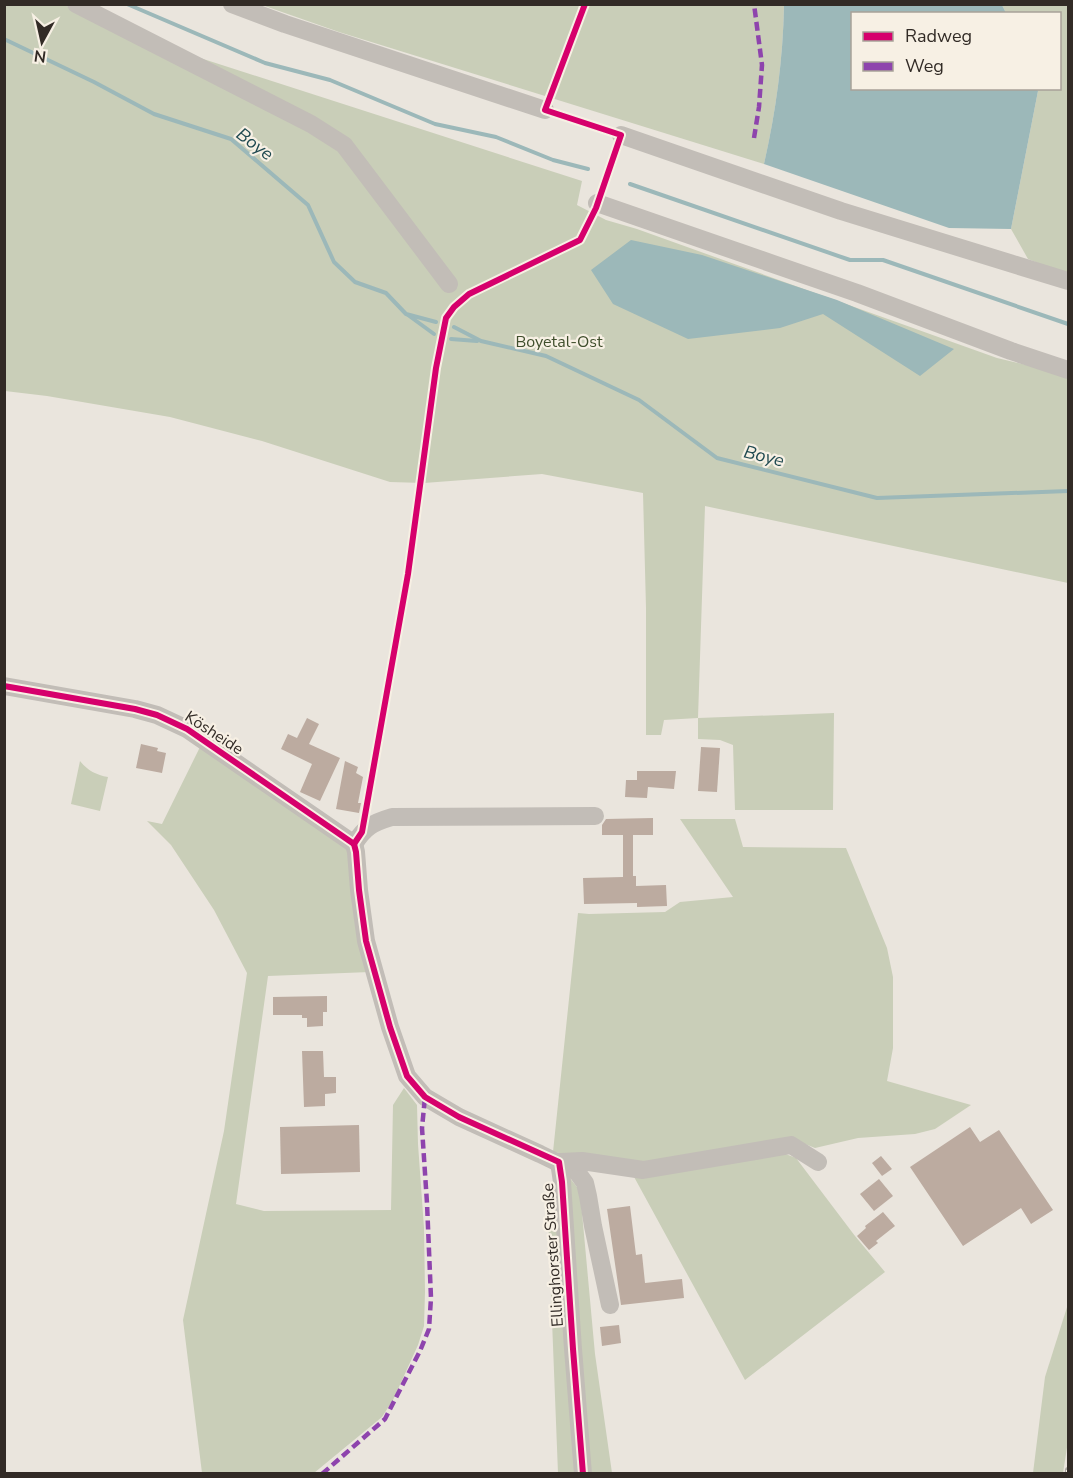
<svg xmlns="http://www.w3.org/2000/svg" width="1073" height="1478" viewBox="0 0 1073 1478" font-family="'Nunito Sans',sans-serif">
<rect width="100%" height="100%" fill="#eae5dd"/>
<!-- green -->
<g fill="#c9ceb8">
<polygon points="4,5 65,5 101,26 582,181 577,205 606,220 637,229 740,266 997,358 1068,375 1068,583 705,506 698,718 834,713 833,810 735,810 733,745 720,740 698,739 698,718 664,720 661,735 646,735 646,608 643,493 542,474 424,483 390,482 262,441 170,417 47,396 5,391"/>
<path d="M262,5H784C783,59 776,111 764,164L339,32Z"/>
<polygon points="1002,5 1068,5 1068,275 1028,259 1011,229 1038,91 1037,89 1060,88 1060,14 1006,13"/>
<polygon points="201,745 348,848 370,972 268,976 236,1204 264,1211 391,1210 393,1105 404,1088 417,1105 418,1144 424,1228 425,1292 424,1326 418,1345 393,1400 382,1417 314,1473 202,1473 183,1320 224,1131 247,973 214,910 171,845 147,821 162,824"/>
<path d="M80,761C87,770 96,775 108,777L100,811L71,804Z"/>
<polygon points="680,819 735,819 743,847 846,848 887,948 893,977 893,1048 887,1081 971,1105 935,1129 915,1134 858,1138 815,1148 800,1142 632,1165 553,1152 578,913 589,914 665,912 680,902 733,897"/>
<polygon points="783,1153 796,1158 855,1236 885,1272 745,1380 633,1175"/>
<polygon points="569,1177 580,1191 595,1354 612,1473 558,1473 547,1193 566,1191"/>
<polygon points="1068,1304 1068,1441 1063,1473 1033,1473 1045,1377"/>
</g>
<!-- water -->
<g fill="#9cb8b9">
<path d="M784,5H1002L1006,13L852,14V88L1037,89L1038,91L1011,229L949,228L764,164C776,111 783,59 784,5Z"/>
<polygon points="631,240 702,255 837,300 954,349 920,376 823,314 780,328 688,339 613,304 591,270"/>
</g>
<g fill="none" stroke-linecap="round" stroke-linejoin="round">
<!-- stream -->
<g stroke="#9cb8b9" stroke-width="4">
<polyline points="127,4 265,63 330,80 435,124 496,137 553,160 588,169"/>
<polyline points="4,39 94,82 154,114 231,139 308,205 334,262 355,282 386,293 406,314 436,322"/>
<polyline points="630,184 850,260 883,260 1068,324"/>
<polyline points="408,315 434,334"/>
<polyline points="454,327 481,341 546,356 639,400 717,458 877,498 1068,491"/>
<polyline points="451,339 477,341"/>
</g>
</g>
<!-- building -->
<g fill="#bcaba0">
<polygon points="307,718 319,724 309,744 340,758 320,801 300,792 312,764 281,749 288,734 297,738"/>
<polygon points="141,744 158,748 157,751 166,753 162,773 136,768"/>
<polygon points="701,747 720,748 717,792 698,791"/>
<polygon points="345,761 358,767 356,773 363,777 358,803 361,803 359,813 336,809"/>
<polygon points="637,771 676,771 674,789 648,787 647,798 625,797 626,780 637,780"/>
<polygon points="653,818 653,835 633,835 633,876 636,876 636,886 666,885 667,906 637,907 637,903 584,904 583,878 623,877 623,835 602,835 602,825 606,819"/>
<polygon points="327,996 327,1012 323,1012 323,1026 307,1027 307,1018 302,1018 302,1015 273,1015 273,997"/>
<polygon points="302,1051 323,1051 324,1077 336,1077 336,1093 325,1094 325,1106 304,1107"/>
<polygon points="359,1125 360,1172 281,1174 280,1127"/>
<polygon points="970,1127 980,1142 999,1130 1053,1210 1031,1224 1021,1208 963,1246 910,1167"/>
<polygon points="881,1156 892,1169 882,1176 872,1163"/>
<polygon points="879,1179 893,1196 874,1211 860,1194"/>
<polygon points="630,1206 636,1255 642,1254 645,1283 682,1279 684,1298 621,1305 607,1209"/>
<polygon points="883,1212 895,1226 876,1241 878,1243 869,1250 857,1236 866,1228 865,1226"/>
<polygon points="619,1325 621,1343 602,1346 600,1327"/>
</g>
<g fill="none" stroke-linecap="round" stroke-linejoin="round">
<!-- minor -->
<g stroke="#c2bdb7" stroke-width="18">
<polyline points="76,4 311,124 344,145 449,284"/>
<polyline points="232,4 285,24 545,110"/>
<polyline points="621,135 841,211 1068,281"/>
<polyline points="597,203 857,293 1011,351 1068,370"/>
<polyline points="4,686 135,709 157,715 187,729 354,844"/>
<polyline points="354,844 356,852 359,890 366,941 390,1027 407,1076 425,1097 459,1117 540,1154 577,1172 585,1183 588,1196 593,1226 610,1305"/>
<path d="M354,844C365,827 372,823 392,817L595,816"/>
<polyline points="559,1162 562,1182 573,1349 583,1474"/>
<polyline points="561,1162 582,1161 643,1170 791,1145 818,1162"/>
</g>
<!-- rail casing -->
<g stroke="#aaa6a1" stroke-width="6">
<polyline id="rail" points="1068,1474 1068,1470"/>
</g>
<!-- rail -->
<use href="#rail" stroke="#f7f0e4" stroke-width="4" stroke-dasharray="11" stroke-linecap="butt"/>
<!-- quiet -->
<g stroke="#8e44ad" stroke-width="4.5" stroke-dasharray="9 4.5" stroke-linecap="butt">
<polyline points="754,138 759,107 762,65 754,4"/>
<polyline points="322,1474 385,1419 420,1351 429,1329 431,1298 427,1203 422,1128 425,1097"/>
</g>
<!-- cycleway casing -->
<g stroke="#f7f0e4" stroke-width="10">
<g id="cycleway">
<polyline points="4,686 135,709 157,715 187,729 354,844"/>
<polyline points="354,844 362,832 408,574 436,368 446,318 454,307 469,294 580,240 596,208 621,135 545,110 585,4"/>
<polyline points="354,844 356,852 359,890 366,941 390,1027 407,1076 425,1097 459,1117 559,1162 562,1182 573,1349 583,1474"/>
</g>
</g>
<!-- cycleway -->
<use href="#cycleway" stroke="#d6006c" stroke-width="6"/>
</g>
<g text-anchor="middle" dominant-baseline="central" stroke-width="4.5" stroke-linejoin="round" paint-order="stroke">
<!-- park labels -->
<g font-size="16" fill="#3f4e2c" stroke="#f7f0e4">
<text x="559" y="342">Boyetal-Ost</text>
</g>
<!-- street labels -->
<g font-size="16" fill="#322b26" stroke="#f7f0e4">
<text transform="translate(214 733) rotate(33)">Kösheide</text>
<text transform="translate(553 1255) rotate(-94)">Ellinghorster Straße</text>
</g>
<!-- water labels -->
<g font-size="18" font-style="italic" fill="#1f4950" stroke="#f7f0e4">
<text transform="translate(255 144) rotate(37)">Boye</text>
<text transform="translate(764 456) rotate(14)">Boye</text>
</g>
</g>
<!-- border -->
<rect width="1073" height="1478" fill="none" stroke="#322b26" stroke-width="12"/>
<!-- legend -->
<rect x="851" y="12" width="210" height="78" fill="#f7f0e4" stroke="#a8a198" stroke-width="1.5"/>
<rect x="863" y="32" width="30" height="9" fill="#d6006c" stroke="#a8a198" stroke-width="1.5"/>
<text x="905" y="42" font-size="18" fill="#322b26">Radweg</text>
<rect x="863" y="62" width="30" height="9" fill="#8e44ad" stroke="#a8a198" stroke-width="1.5"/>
<text x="905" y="72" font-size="18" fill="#322b26">Weg</text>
<!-- north arrow -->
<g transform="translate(42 42) rotate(188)" stroke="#f7f0e4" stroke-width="4.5" paint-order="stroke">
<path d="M0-4.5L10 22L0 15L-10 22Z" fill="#322b26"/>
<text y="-9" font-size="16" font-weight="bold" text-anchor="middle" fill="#322b26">N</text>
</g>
</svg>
